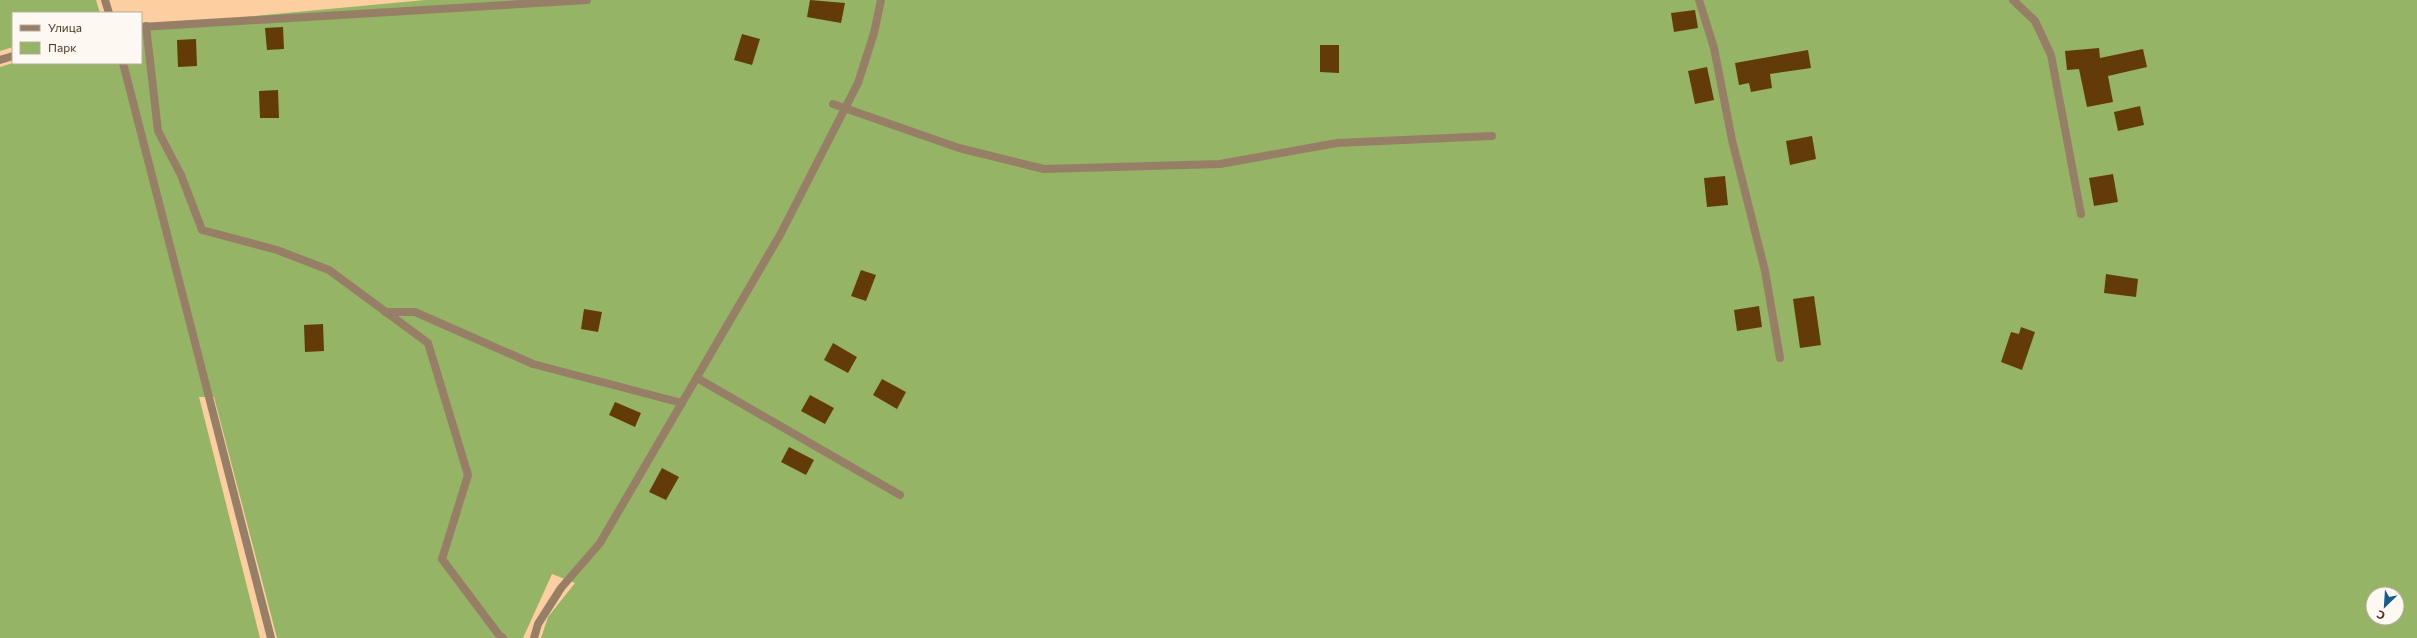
<svg xmlns="http://www.w3.org/2000/svg" width="2417" height="638" viewBox="0 0 2417 638" font-family="Commissioner,sans-serif">
<rect width="100%" height="100%" fill="#fdce9f"/>
<!-- green -->
<g fill="#95b466" fill-rule="evenodd">
<polygon points="0,0 96,0 100,13 13,13 13,47 0,51"/>
<path d="M425,0H2417V638H541L548,617L575,583L552,574L523,638H277L214,397H199L260,638H0V67L13,63H141V29L149,26ZM2373,594H2397V618H2373Z"/>
</g>
<!-- building -->
<g fill="#623b09">
<polygon points="810,0 845,3 841,23 807,17"/>
<polygon points="1695,10 1698,28 1674,32 1671,13"/>
<polygon points="283,27 284,49 267,50 265,28"/>
<polygon points="742,34 760,39 752,65 734,60"/>
<polygon points="196,39 197,66 178,67 177,40"/>
<polygon points="1320,45 1339,45 1339,73 1320,72"/>
<polygon points="2099,48 2100,58 2143,49 2147,67 2108,76 2113,102 2087,107 2079,69 2067,70 2065,51"/>
<polygon points="1808,50 1811,68 1770,74 1772,88 1751,92 1749,83 1739,85 1735,63"/>
<polygon points="1707,67 1714,100 1695,104 1688,71"/>
<polygon points="278,90 279,118 260,118 259,91"/>
<polygon points="2140,106 2144,125 2118,131 2114,112"/>
<polygon points="1812,136 1816,159 1790,165 1786,141"/>
<polygon points="2113,174 2118,202 2094,206 2089,178"/>
<polygon points="1725,176 1728,205 1707,207 1704,178"/>
<polygon points="861,270 876,275 866,301 851,296"/>
<polygon points="2106,274 2138,279 2136,297 2104,293"/>
<polygon points="1814,296 1821,345 1800,348 1793,299"/>
<polygon points="1759,306 1762,327 1737,331 1734,310"/>
<polygon points="584,309 602,312 598,332 581,329"/>
<polygon points="323,324 324,351 305,352 304,325"/>
<polygon points="2021,327 2035,332 2022,370 2001,362 2011,332 2019,334"/>
<polygon points="833,343 857,357 848,373 824,360"/>
<polygon points="882,379 906,392 897,409 873,395"/>
<polygon points="810,395 834,408 825,424 801,411"/>
<polygon points="615,402 641,413 635,427 609,415"/>
<polygon points="789,447 814,460 806,475 781,462"/>
<polygon points="662,468 679,477 666,500 649,492"/>
</g>
<g fill="none" stroke-linecap="round" stroke-linejoin="round">
<!-- lane -->
<g stroke="#977f67" stroke-width="8">
<polyline points="105,0 109,13"/>
<polyline points="2013,0 2035,21 2051,55 2081,214"/>
<polyline points="146,26 158,131 181,175 202,230 277,250 329,270 428,343 468,475 442,559 499,635 503,638"/>
<polyline points="0,60 13,56"/>
<polyline points="123,63 271,638"/>
<polyline points="833,104 959,148 1044,169 1220,164 1337,143 1492,136"/>
<polyline points="385,312 415,312 533,364 682,403"/>
<polyline points="697,378 900,495"/>
</g>
<!-- street -->
<g stroke="#977f67" stroke-width="8">
<polyline points="1699,0 1714,48 1732,140 1765,271 1780,358"/>
<polyline points="141,27 587,0"/>
<polyline points="534,638 538,624 561,588 600,543 780,235 858,83 874,33 881,0"/>
</g>
</g>
<!-- legend -->
<rect x="12" y="12" width="130" height="52" fill="#fef8f2" stroke="#b8ab9d"/>
<rect x="20" y="25" width="20" height="6" fill="#977f67" stroke="#b8ab9d"/>
<text x="48" y="32" font-size="12" fill="#4e371e">Улица</text>
<rect x="20" y="42" width="20" height="12" fill="#95b466" stroke="#b8ab9d"/>
<text x="48" y="52" font-size="12" fill="#4e371e">Парк</text>
<!-- north arrow -->
<g transform="translate(2385 606) rotate(205)"><circle r="19" fill="#fef8f2" stroke="#b8ab9d"/>
<path d="M0-3L7 15L0 10L-7 15Z" fill="#165c90"/>
<text y="-6" font-size="11" font-weight="bold" text-anchor="middle" fill="#4e371e">С</text>
</g>
</svg>
